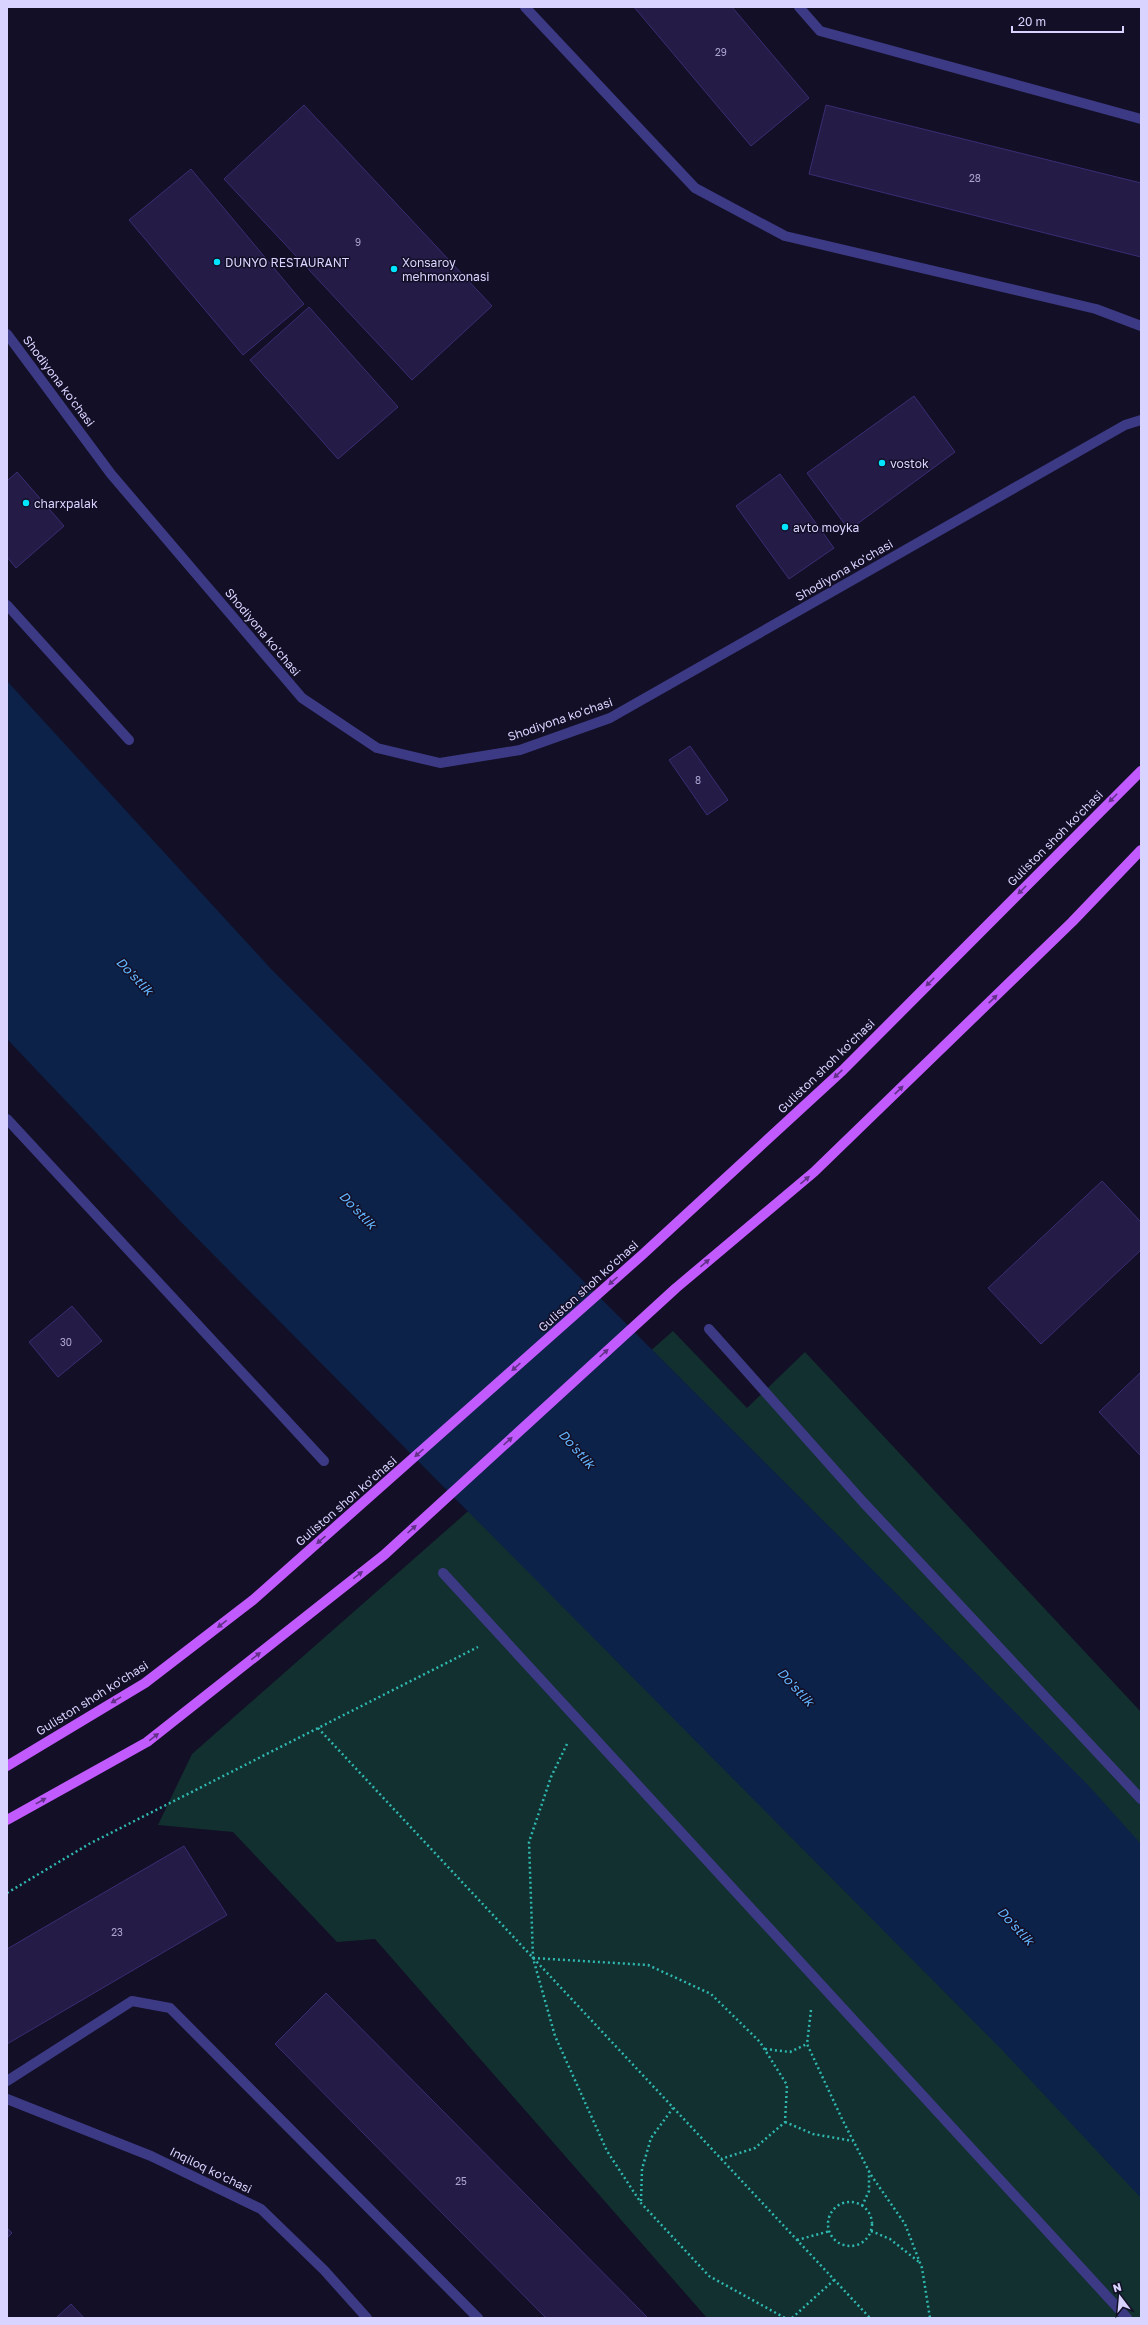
<svg xmlns="http://www.w3.org/2000/svg" width="1148" height="2325" viewBox="0 0 1148 2325" font-family="'Golos Text',sans-serif">
<rect width="100%" height="100%" fill="#130f26"/>
<!-- green -->
<polygon fill="#12302f" points="673,1331 747,1408 805,1352 1141,1712 1141,2318 707,2318 375,1939 337,1942 233,1832 158,1825 192,1754"/>
<!-- water -->
<polygon fill="#0c2248" points="7,681 272,970 1088,1785 1141,1844 1141,2198 1003,2051 181,1222 7,1039"/>
<!-- building -->
<g fill="#241b47" stroke="#3b2d73">
<polygon points="634,7 732,7 809,98 751,146"/>
<polygon points="304,105 492,306 412,380 224,179"/>
<polygon points="826,105 1141,183 1141,257 809,174"/>
<polygon points="191,169 304,304 243,355 129,220"/>
<polygon points="309,307 398,407 338,459 250,360"/>
<polygon points="914,396 955,452 849,530 807,473"/>
<polygon points="17,472 64,526 16,568 7,557 7,481"/>
<polygon points="780,474 834,548 789,579 736,506"/>
<polygon points="690,746 728,800 707,815 669,760"/>
<polygon points="1102,1181 1141,1222 1141,1250 1041,1344 988,1288"/>
<polygon points="72,1306 102,1341 58,1377 29,1342"/>
<polygon points="1141,1372 1141,1456 1099,1412"/>
<polygon points="184,1846 227,1915 7,2044 7,1949"/>
<polygon points="326,1993 648,2318 546,2318 275,2044"/>
<polygon points="7,2228 12,2233 7,2238"/>
<polygon points="71,2304 84,2318 56,2318"/>
</g>
<g fill="none" stroke-linecap="round" stroke-linejoin="round">
<!-- path -->
<g stroke="#2fb8b0" stroke-width="2.5" stroke-dasharray="2 3" stroke-linecap="butt">
<polyline points="318,1728 870,2318"/>
<polyline points="567,1744 551,1777 529,1842 533,1958 555,2036 607,2151 641,2203 709,2276 785,2318"/>
<polyline points="7,1893 89,1844 478,1647"/>
<polyline points="533,1958 648,1965 711,1994 760,2042 787,2085 785,2122 755,2148 721,2159"/>
<polyline points="811,2010 807,2044 843,2121 871,2175 905,2224 922,2268 930,2318"/>
<polyline points="765,2049 790,2052 807,2044"/>
<polyline points="785,2122 813,2134 853,2141"/>
<polyline points="641,2201 642,2169 651,2138 673,2108"/>
<circle cx="850" cy="2224" r="22"/>
<polyline points="862,2206 869,2191 869,2172"/>
<polyline points="871,2231 890,2239 919,2262"/>
<polyline points="797,2240 830,2231"/>
<polyline points="792,2318 834,2280"/>
</g>
<!-- minor -->
<g stroke="#3d3a85" stroke-width="10">
<polyline points="525,7 695,188 785,236 1096,309 1141,326"/>
<polyline points="799,7 820,31 1141,119"/>
<polyline points="7,334 111,474 302,698 377,748 440,763 520,750 610,718 1125,425 1141,420"/>
<polyline points="7,605 129,740"/>
<polyline points="7,1119 324,1461"/>
<polyline points="709,1329 863,1502 1141,1799"/>
<polyline points="443,1573 1127,2318"/>
<polyline points="7,2081 132,2001 170,2008 478,2318"/>
<polyline points="7,2099 151,2156 261,2209 324,2270 367,2318"/>
</g>
<!-- major -->
<g stroke="#c25bff" stroke-width="10">
<polyline points="7,1766 145,1683 253,1600 350,1514 642,1255 843,1070 1141,771"/>
<polyline points="7,1820 147,1742 384,1555 676,1288 814,1172 1072,922 1141,850"/>
</g>
</g>
<!-- one-way arrows -->
<defs><path id="oneway-solid" d="M-6-.8H1V-3.2L6.5 0L1 3.2V.8H-6Z"/></defs>
<g fill="#623188">
<use href="#oneway-solid" transform="translate(1113 798) rotate(135)"/>
<use href="#oneway-solid" transform="translate(1022 890) rotate(135)"/>
<use href="#oneway-solid" transform="translate(930 982) rotate(135)"/>
<use href="#oneway-solid" transform="translate(993 999) rotate(-44)"/>
<use href="#oneway-solid" transform="translate(838 1074) rotate(137)"/>
<use href="#oneway-solid" transform="translate(899 1090) rotate(-44)"/>
<use href="#oneway-solid" transform="translate(805 1180) rotate(-40)"/>
<use href="#oneway-solid" transform="translate(705 1263) rotate(-40)"/>
<use href="#oneway-solid" transform="translate(613 1281) rotate(138)"/>
<use href="#oneway-solid" transform="translate(604 1353) rotate(-42)"/>
<use href="#oneway-solid" transform="translate(516 1367) rotate(138)"/>
<use href="#oneway-solid" transform="translate(508 1441) rotate(-42)"/>
<use href="#oneway-solid" transform="translate(419 1453) rotate(138)"/>
<use href="#oneway-solid" transform="translate(412 1529) rotate(-42)"/>
<use href="#oneway-solid" transform="translate(321 1540) rotate(139)"/>
<use href="#oneway-solid" transform="translate(358 1575) rotate(-38)"/>
<use href="#oneway-solid" transform="translate(222 1624) rotate(142)"/>
<use href="#oneway-solid" transform="translate(256 1656) rotate(-38)"/>
<use href="#oneway-solid" transform="translate(116 1700) rotate(149)"/>
<use href="#oneway-solid" transform="translate(154 1737) rotate(-38)"/>
<use href="#oneway-solid" transform="translate(41 1801) rotate(-29)"/>
</g>
<!-- markers -->
<g fill="#00e5ff" stroke="#130f26" stroke-width="1.5">
<circle cx="217" cy="262" r="4"/>
<circle cx="394" cy="269" r="4"/>
<circle cx="882" cy="463" r="4"/>
<circle cx="26" cy="503" r="4"/>
<circle cx="785" cy="527" r="4"/>
</g>
<g text-anchor="middle" dominant-baseline="central" stroke-width="3" stroke-linejoin="round" paint-order="stroke">
<!-- number labels -->
<g font-size="10" fill="#aca6d1">
<text x="721" y="52">29</text>
<text x="975" y="178">28</text>
<text x="358" y="242">9</text>
<text x="698" y="780">8</text>
<text x="66" y="1342">30</text>
<text x="117" y="1932">23</text>
<text x="461" y="2181">25</text>
</g>
<!-- poi labels -->
<g font-size="12" fill="#d9d4ff" stroke="#130f26" text-anchor="start">
<text x="225" y="262">DUNYO RESTAURANT</text>
<text x="402" y="262">Xonsaroy<tspan x="402" dy="14">mehmonxonasi</tspan></text>
<text x="890" y="463">vostok</text>
<text x="34" y="503">charxpalak</text>
<text x="793" y="527">avto moyka</text>
</g>
<!-- street labels -->
<g font-size="12" fill="#d9d4ff" stroke="#130f26">
<text transform="translate(59 381) rotate(53)">Shodiyona ko'chasi</text>
<text transform="translate(844 570) rotate(-30)">Shodiyona ko'chasi</text>
<text transform="translate(263 632) rotate(50)">Shodiyona ko'chasi</text>
<text transform="translate(560 719) rotate(-19)">Shodiyona ko'chasi</text>
<text transform="translate(1055 838) rotate(-45)">Guliston shoh ko'chasi</text>
<text transform="translate(826 1066) rotate(-44)">Guliston shoh ko'chasi</text>
<text transform="translate(588 1286) rotate(-42)">Guliston shoh ko'chasi</text>
<text transform="translate(346 1501) rotate(-41)">Guliston shoh ko'chasi</text>
<text transform="translate(92 1698) rotate(-32)">Guliston shoh ko'chasi</text>
<text transform="translate(211 2170) rotate(26)">Inqiloq ko'chasi</text>
</g>
<!-- water labels -->
<g font-size="13" font-style="italic" fill="#62b6ff" stroke="#130f26">
<text transform="translate(135 976) rotate(46)">Do'stlik</text>
<text transform="translate(358 1210) rotate(46)">Do'stlik</text>
<text transform="translate(577 1449) rotate(48)">Do'stlik</text>
<text transform="translate(796 1687) rotate(47)">Do'stlik</text>
<text transform="translate(1016 1926) rotate(47)">Do'stlik</text>
</g>
</g>
<!-- border -->
<rect width="1148" height="2325" fill="none" stroke="#d9d4ff" stroke-width="16"/>
<!-- north arrow -->
<g transform="translate(1120 2297) rotate(344)" stroke="#130f26" stroke-width="3" paint-order="stroke">
<path d="M0-3L7 15L0 10L-7 15Z" fill="#d9d4ff"/>
<text y="-6" font-size="11" font-weight="bold" text-anchor="middle" fill="#d9d4ff">N</text>
</g>
<!-- scale -->
<path d="M1012 26v6h111v-6" fill="none" stroke="#d9d4ff" stroke-width="2"/>
<text x="1018" y="26" font-size="12" fill="#d9d4ff" stroke="#130f26" stroke-width="3" paint-order="stroke">20 m</text>
</svg>
